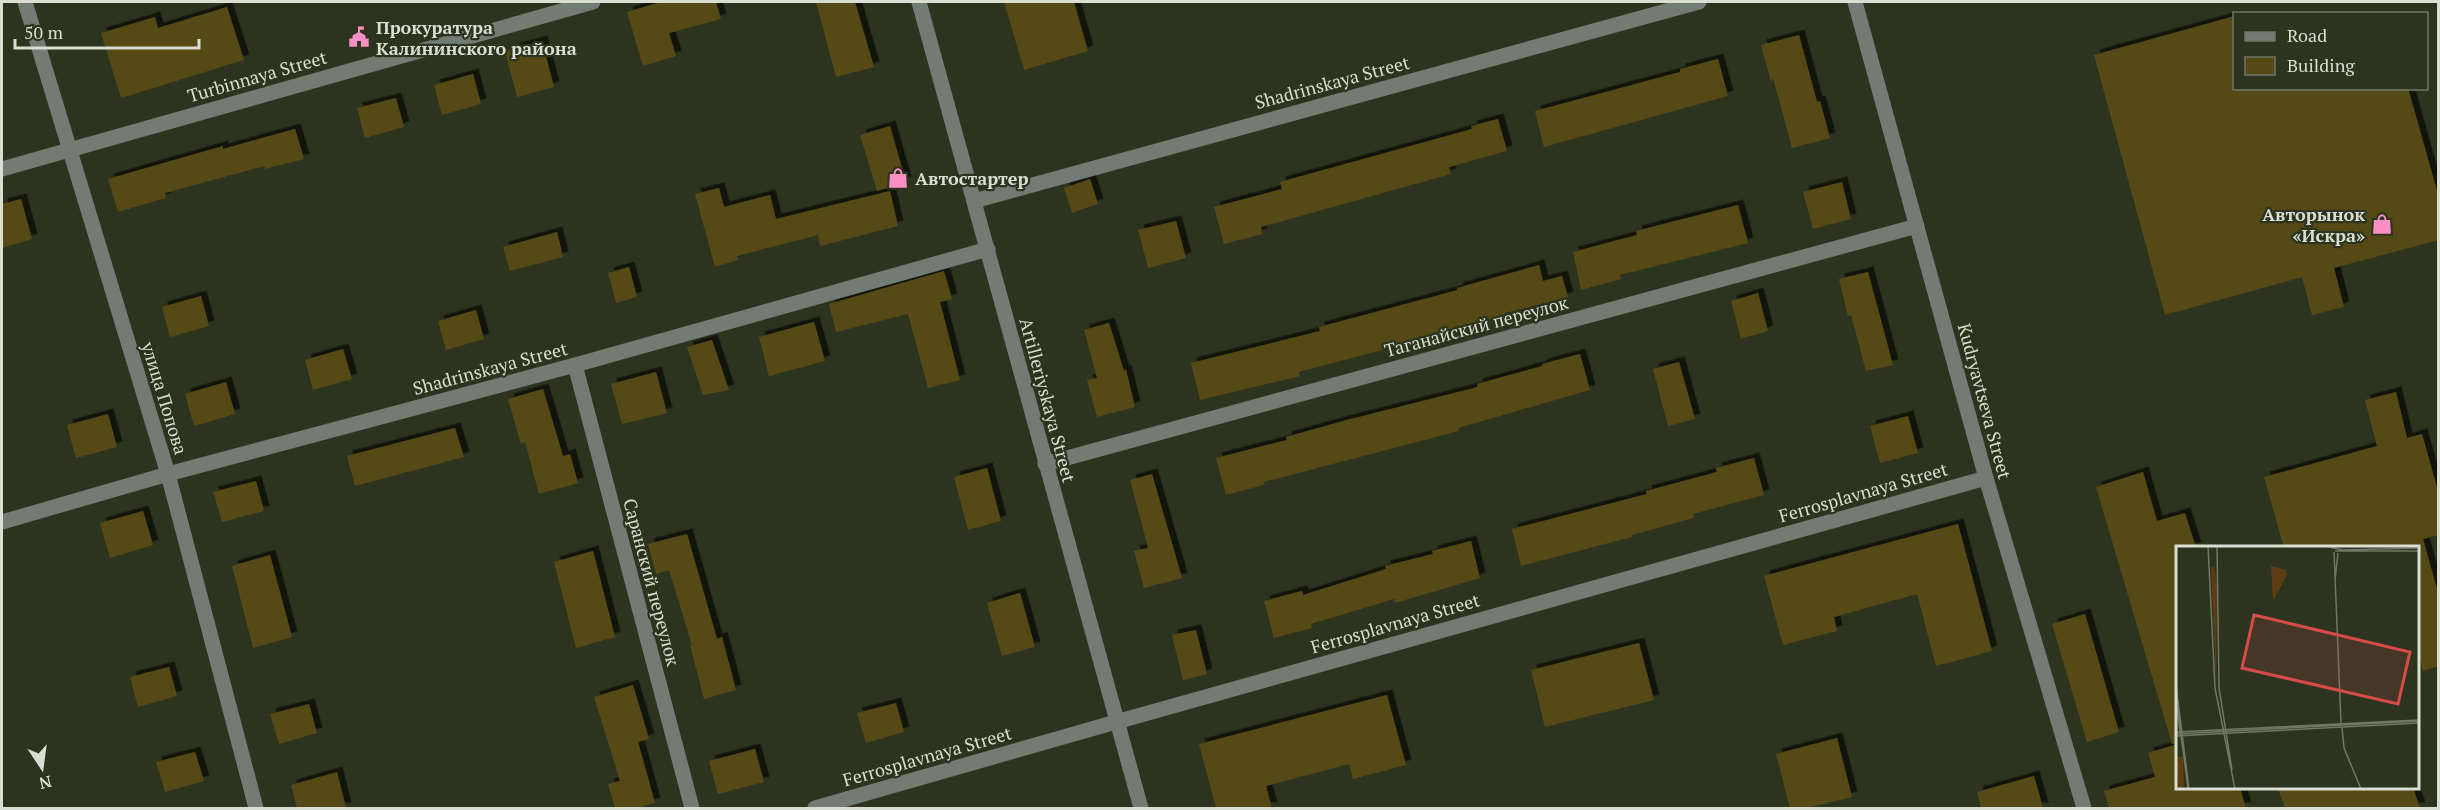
<svg xmlns="http://www.w3.org/2000/svg" width="2440" height="810" viewBox="0 0 2440 810" font-family="'PT Serif',serif">
<defs>
<filter id="shadow"><feDropShadow dx="5.5" dy="-5.5" stdDeviation="0" flood-color="#0009"/></filter>
</defs>
<rect width="100%" height="100%" fill="#2c331f"/>
<!-- building -->
<g fill="#554a15" filter="url(#shadow)">
<polygon points="661,2 716,2 721,19 669,33 676,56 643,66 627,12"/>
<polygon points="816,2 855,2 874,67 836,77"/>
<polygon points="1004,2 1074,2 1088,51 1024,70"/>
<polygon points="227,7 244,60 121,98 101,33 155,17 158,28"/>
<polygon points="2235,16 2235,88 2408,88 2439,198 2439,240 2334,268 2344,307 2312,315 2302,277 2165,315 2094,55"/>
<polygon points="1799,35 1817,102 1820,101 1830,138 1792,148 1773,78 1771,82 1761,45"/>
<polygon points="542,41 554,87 517,97 505,51"/>
<polygon points="1718,59 1728,96 1544,147 1535,111 1680,72 1680,69"/>
<polygon points="473,74 481,104 442,115 434,85"/>
<polygon points="396,98 404,127 365,138 357,108"/>
<polygon points="1498,119 1507,151 1449,167 1451,174 1261,227 1262,234 1224,244 1214,207 1282,189 1280,182 1472,129 1471,126"/>
<polygon points="890,126 906,182 877,191 860,135"/>
<polygon points="295,129 304,159 265,169 264,166 165,193 166,198 118,212 108,179 223,146 223,149"/>
<polygon points="1090,179 1098,204 1072,213 1064,188"/>
<polygon points="1842,182 1851,219 1813,229 1803,192"/>
<polygon points="719,188 724,207 770,195 776,219 890,191 898,226 820,246 818,235 737,256 738,260 715,267 695,194"/>
<polygon points="21,199 32,239 2,248 2,204"/>
<polygon points="1738,205 1748,243 1620,275 1621,279 1581,290 1573,252 1637,235 1636,231"/>
<polygon points="1176,221 1186,258 1148,268 1138,230"/>
<polygon points="557,232 563,257 510,271 503,247"/>
<polygon points="1539,265 1543,281 1562,276 1568,297 1505,313 1505,315 1438,333 1438,335 1299,372 1300,376 1200,400 1191,363 1320,331 1319,327 1458,290 1457,288"/>
<polygon points="629,267 637,297 616,303 608,273"/>
<polygon points="944,271 952,299 940,302 960,380 928,388 908,314 836,332 829,304"/>
<polygon points="1868,272 1893,365 1866,371 1851,315 1848,316 1839,279"/>
<polygon points="1758,293 1768,331 1741,339 1731,301"/>
<polygon points="201,296 209,326 170,337 162,307"/>
<polygon points="476,310 484,339 446,350 438,321"/>
<polygon points="814,322 825,361 769,376 759,337"/>
<polygon points="1109,323 1124,371 1126,370 1135,407 1097,417 1087,380 1097,378 1084,330"/>
<polygon points="712,340 729,390 703,395 687,347"/>
<polygon points="343,349 352,379 313,390 305,360"/>
<polygon points="1580,354 1590,390 1458,428 1459,431 1264,482 1264,485 1226,495 1216,458 1287,440 1286,437 1347,420 1478,387 1477,384 1542,366 1542,364"/>
<polygon points="1679,362 1695,419 1668,426 1653,369"/>
<polygon points="656,372 667,413 622,424 611,384"/>
<polygon points="226,382 235,414 194,426 185,394"/>
<polygon points="543,389 563,456 570,454 578,483 539,494 525,442 521,444 508,399"/>
<polygon points="2396,392 2407,438 2422,434 2439,495 2439,535 2423,539 2439,596 2439,666 2423,671 2418,651 2418,548 2284,548 2264,477 2377,446 2365,400"/>
<polygon points="108,414 117,447 76,458 67,425"/>
<polygon points="1908,416 1918,453 1880,463 1870,426"/>
<polygon points="455,428 464,457 355,486 347,456"/>
<polygon points="1754,458 1764,495 1693,514 1694,518 1632,535 1632,537 1521,566 1512,529 1647,494 1646,491 1717,472 1716,468"/>
<polygon points="987,468 1001,521 968,530 954,477"/>
<polygon points="2143,472 2157,521 2185,513 2196,548 2178,548 2178,743 2172,744 2096,487"/>
<polygon points="1152,474 1182,578 1144,588 1134,551 1148,548 1130,480"/>
<polygon points="256,481 264,511 222,522 213,492"/>
<polygon points="143,511 153,545 110,558 100,523"/>
<polygon points="1958,524 1992,651 1936,666 1917,594 1834,617 1837,631 1783,645 1764,576"/>
<polygon points="687,534 717,639 722,637 736,690 704,699 690,645 692,645 669,570 656,574 648,544"/>
<polygon points="1471,541 1480,578 1395,603 1394,599 1311,624 1312,628 1274,638 1264,601 1302,591 1303,595 1386,569 1385,566 1433,554 1432,551"/>
<polygon points="593,551 615,637 576,648 554,562"/>
<polygon points="270,555 292,637 253,648 232,566"/>
<polygon points="1020,593 1035,647 1002,656 987,603"/>
<polygon points="2085,614 2119,732 2087,742 2052,624"/>
<polygon points="1196,630 1207,674 1183,680 1172,635"/>
<polygon points="1639,643 1654,700 1545,727 1531,670"/>
<polygon points="169,667 177,696 138,707 130,677"/>
<polygon points="633,685 649,739 638,742 655,803 636,808 615,808 608,784 620,781 594,697"/>
<polygon points="1387,695 1406,765 1353,779 1349,764 1266,786 1272,808 1216,808 1199,744"/>
<polygon points="896,703 904,732 866,743 857,713"/>
<polygon points="309,704 317,733 279,744 270,714"/>
<polygon points="1837,738 1852,797 1807,808 1790,808 1776,754"/>
<polygon points="2178,744 2178,788 2240,788 2246,808 2109,808 2104,791 2155,777 2148,753"/>
<polygon points="755,749 764,782 718,794 709,761"/>
<polygon points="195,752 204,781 165,792 156,762"/>
<polygon points="337,772 346,808 297,808 291,785"/>
<polygon points="2034,776 2043,808 1981,808 1977,792"/>
<polygon points="2278,788 2413,788 2420,808 2285,808"/>
</g>
<g fill="none" stroke-linecap="round" stroke-linejoin="round">
<!-- minor -->
<g stroke="#727b74" stroke-width="15">
<polyline points="25,2 168,474 256,808"/>
<polyline points="919,2 1141,808"/>
<polyline points="1855,2 1986,478 2084,808"/>
<polyline points="2,169 593,2"/>
<polyline points="974,201 1699,2"/>
<polyline points="575,365 692,808"/>
<polyline points="1045,464 1917,226"/>
<polyline points="2,522 168,474 575,365 988,249"/>
<polyline points="815,808 1116,722 1986,478"/>
</g>
</g>
<!-- icons -->
<defs>
<g id="civic-bare" transform="scale(1.62)"><path d="M-.6-6.5H3V-4.5H.6V-3L4-1V1h2V6H-6V1h2V-1L-.6-3ZM-1.2 2.5V6h2.4V2.5Z" fill="#fb8fc4" stroke="#2c331f" stroke-width="2.5" paint-order="stroke"/></g>
<g id="shop-bare" transform="scale(1.62)"><path d="M-5-2.5h2.3a2.7 3.5 0 0 1 5.4 0H5L5.5 6h-11ZM-1.5-2.5h3a1.5 2.3 0 0 0-3 0Z" fill="#fb8fc4" stroke="#2c331f" stroke-width="2.5" paint-order="stroke"/></g>
</defs>
<g fill-rule="evenodd">
<use href="#civic-bare" x="359" y="37"/>
<use href="#shop-bare" x="898" y="178"/>
<use href="#shop-bare" x="2382" y="224"/>
</g>
<g text-anchor="middle" dominant-baseline="central" stroke-width="4.5" stroke-linejoin="round" paint-order="stroke">
<!-- poi labels -->
<g font-size="18" font-weight="bold" fill="#d9ded1" stroke="#2c331f" text-anchor="start">
<text x="376" y="27">Прокуратура<tspan x="376" dy="21">Калининского района</tspan></text>
<text x="915" y="178">Автостартер</text>
<text x="2365" y="214" text-anchor="end">Авторынок<tspan x="2365" dy="21">«Искра»</tspan></text>
</g>
<!-- street labels -->
<g font-size="18" fill="#d9ded1" stroke="#2c331f">
<text transform="translate(257 76) rotate(-16)">Turbinnaya Street</text>
<text transform="translate(1332 82) rotate(-15)">Shadrinskaya Street</text>
<text transform="translate(1476 326) rotate(-15)">Таганайский переулок</text>
<text transform="translate(490 368) rotate(-15)">Shadrinskaya Street</text>
<text transform="translate(165 398) rotate(73)">улица Попова</text>
<text transform="translate(1048 400) rotate(75)">Artilleriyskaya Street</text>
<text transform="translate(1985 401) rotate(75)">Kudryavtseva Street</text>
<text transform="translate(1863 492) rotate(-16)">Ferrosplavnaya Street</text>
<text transform="translate(652 582) rotate(75)">Саранский переулок</text>
<text transform="translate(1395 623) rotate(-16)">Ferrosplavnaya Street</text>
<text transform="translate(927 756) rotate(-16)">Ferrosplavnaya Street</text>
</g>
</g>
<!-- overview -->
<g transform="translate(2176 546)">
<rect width="243" height="243" fill="#2c331f"/>
<path d="M38,20L41,39L40,136L35,22ZM95,20L110,24L111,29L97,55ZM0,211H7L8,240L2,243Z" fill="#5d3e14"/>
<path fill="none" stroke="#717766" stroke-width="1.5" d="M32,0L39,142L59,243M41,0L43,142L56,224M150,0L166,4L243,2M159,5H243M158,6L165,177M159,34L162,7M0,139L13,243M0,147L12,243M0,158L7,204M166,182L168,202L185,243M0,186L243,174M0,188L243,175M0,190L243,177"/>
<path fill="#d74c4a" fill-opacity="0.15" stroke="#d74c4a" stroke-width="3" d="M78,69L234,106L222,158L66,122Z"/>
<rect width="243" height="243" fill="none" stroke="#d9ded1" stroke-width="3"/>
</g>
<!-- border -->
<rect width="2440" height="810" fill="none" stroke="#d9ded1" stroke-width="6"/>
<!-- legend -->
<rect x="2233" y="12" width="195" height="78" fill="#2c331f" stroke="#717766" stroke-width="1.5"/>
<rect x="2245" y="32" width="30" height="9" fill="#727b74" stroke="#717766" stroke-width="1.5"/>
<text x="2287" y="42" font-size="18" fill="#d9ded1">Road</text>
<rect x="2245" y="57" width="30" height="18" fill="#554a15" stroke="#717766" stroke-width="1.5"/>
<text x="2287" y="72" font-size="18" fill="#d9ded1">Building</text>
<!-- north arrow -->
<g transform="translate(42 768) rotate(167)" stroke="#2c331f" stroke-width="4.5" paint-order="stroke">
<path d="M0-4.5L10 22L0 15L-10 22Z" fill="#d9ded1"/>
<text y="-9" font-size="16" font-weight="bold" text-anchor="middle" fill="#d9ded1">N</text>
</g>
<!-- scale -->
<path d="M15 39v9h184v-9" fill="none" stroke="#d9ded1" stroke-width="3"/>
<text x="24" y="39" font-size="18" fill="#d9ded1" stroke="#2c331f" stroke-width="4.5" paint-order="stroke">50 m</text>
</svg>
